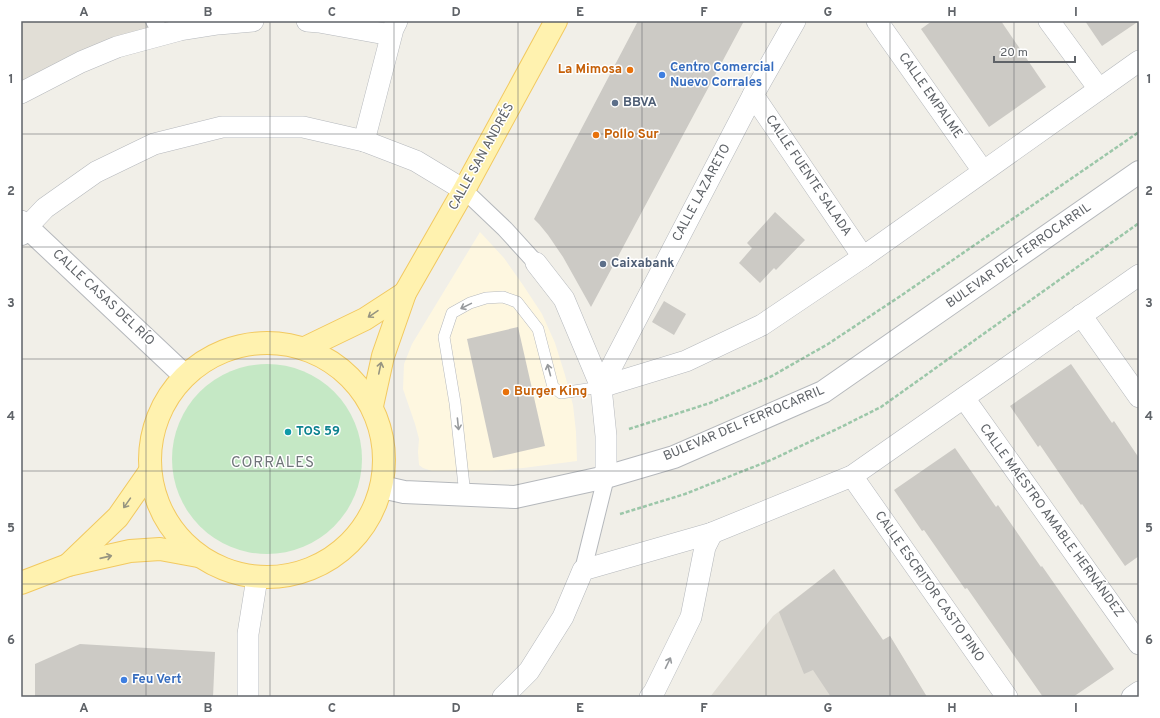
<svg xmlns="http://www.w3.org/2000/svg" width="1160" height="718" viewBox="0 0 1160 718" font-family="Overpass,sans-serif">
<rect width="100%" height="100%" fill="#f1efe8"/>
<!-- commercial -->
<polygon fill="#fef7e0" points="480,232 504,258 523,285 542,314 555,343 565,375 573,405 576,432 577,461 523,468 489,471 432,471 423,468 419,465 418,452 419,439 415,424 403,389 404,364 412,344"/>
<!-- education -->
<g fill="#e1ded6">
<polygon points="21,21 154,21 163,35 21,93"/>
<polygon points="834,569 883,640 890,636 927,697 710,697 773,616"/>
</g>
<!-- green -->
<circle fill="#c5e8c5" cx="267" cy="459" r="95"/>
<!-- building -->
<g fill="#cccac5">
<polygon points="638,21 744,21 591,307 563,257 548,235 539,224 534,219"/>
<polygon points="932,21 1001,21 1046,87 989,127 921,29"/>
<polygon points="1085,21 1139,21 1102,46"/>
<polygon points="775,212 805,240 776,270 774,268 760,283 739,263 752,248 747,243"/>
<polygon points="664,301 686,314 674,335 652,322"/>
<polygon points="518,327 545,446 493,458 467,339"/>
<polygon points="1071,364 1112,423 1114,421 1139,458 1139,556 1125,566 1082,504 1081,505 1040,445 1038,447 1010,406"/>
<polygon points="955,448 996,507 998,505 1041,567 1042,566 1114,669 1073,697 1043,697 967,588 965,589 924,530 922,531 894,490"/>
<polygon points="834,569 883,640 890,636 927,697 831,697 813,670 804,674 779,612"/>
<polygon points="80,644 215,652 213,697 35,697 35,664"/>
</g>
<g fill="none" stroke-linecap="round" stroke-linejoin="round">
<!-- service casing -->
<g stroke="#b5b8bc" stroke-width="12">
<polyline id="service" points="465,495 455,403 444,337 452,313 470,303 486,298 503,297 517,302 538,329 553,387 561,393 601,387"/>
</g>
<!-- pedestrian casing -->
<g stroke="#b5b8bc" stroke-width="18">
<g id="pedestrian">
<polyline points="154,21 163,35"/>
<polyline points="464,190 505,229 536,263"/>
<polyline points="583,570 606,477"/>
</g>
</g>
<!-- minor casing -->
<g stroke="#b5b8bc" stroke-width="22">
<g id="minor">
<polyline points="307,21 319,22 391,35"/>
<polyline points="877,21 983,171"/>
<polyline points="1049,21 1099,89"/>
<polyline points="21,93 81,62 117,47 180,30 218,24 253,21"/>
<polyline points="753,95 863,257"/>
<polyline points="364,141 393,29 397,21"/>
<polyline points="21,221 27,227 45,208 96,172 154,144 222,127 303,127 364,141 416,161 464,190"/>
<polyline points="536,263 564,299 601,387 606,436 606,477"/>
<polyline points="1081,315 1139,397"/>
<polyline points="601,387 686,361 762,325 863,257 1139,61"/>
<polyline points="601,387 753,95 795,21"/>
<polyline points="964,398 1139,644"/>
<polyline points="852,476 1007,697"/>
<polyline points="248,697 248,634 257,578"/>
<polyline points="503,697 529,671 563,617 583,570 712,533 852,476 1139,275"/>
<polyline points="650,697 654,692 691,617 705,547 712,533"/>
<polyline points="1132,697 1139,692"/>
</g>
</g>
<!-- tertiary casing -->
<g stroke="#b5b8bc" stroke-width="24">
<g id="tertiary">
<polyline points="21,234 27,227 184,375"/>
<polyline points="382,487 404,492 515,497 606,477 674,457 823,392 1139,172"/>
</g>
</g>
<!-- primary casing -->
<g stroke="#f2c960" stroke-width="24">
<g id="primary">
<circle cx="267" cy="460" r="117"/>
<polyline points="305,348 365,319 405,293"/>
<polyline points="372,406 383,356 405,293 464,190 556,21"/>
<polyline points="68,565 118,517 150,471"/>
<polyline points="21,583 68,565 130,551 160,549 198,556"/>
</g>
</g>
<!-- path -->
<g stroke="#9cc7a9" stroke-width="2.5" stroke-dasharray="4 2" stroke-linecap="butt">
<polyline points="629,429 710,403 772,376 828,344 899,297 1139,132"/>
<polyline points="620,514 685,494 771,460 839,428 881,407 1139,223"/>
</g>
<!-- service -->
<use href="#service" stroke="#fff" stroke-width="11"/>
<!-- pedestrian -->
<use href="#pedestrian" stroke="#fff" stroke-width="16"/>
<!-- minor -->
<use href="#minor" stroke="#fff" stroke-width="21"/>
<!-- tertiary -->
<use href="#tertiary" stroke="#fff" stroke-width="22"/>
<!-- primary -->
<use href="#primary" stroke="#fff2af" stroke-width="22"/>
</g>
<!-- one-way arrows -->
<defs><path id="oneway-shaft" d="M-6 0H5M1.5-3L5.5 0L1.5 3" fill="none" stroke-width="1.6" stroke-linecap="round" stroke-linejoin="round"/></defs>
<g stroke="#979a9d">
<use href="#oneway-shaft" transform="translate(466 306) rotate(154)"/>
<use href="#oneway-shaft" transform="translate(549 370) rotate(-105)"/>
<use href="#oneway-shaft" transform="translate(458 424) rotate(84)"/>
<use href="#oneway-shaft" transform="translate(668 663) rotate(-64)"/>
</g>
<g stroke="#979581">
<use href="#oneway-shaft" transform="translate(373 314) rotate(146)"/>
<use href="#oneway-shaft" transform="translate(380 368) rotate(-78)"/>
<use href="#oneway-shaft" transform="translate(127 503) rotate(125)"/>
<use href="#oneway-shaft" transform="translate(106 557) rotate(-13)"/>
</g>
<!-- grid -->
<path fill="none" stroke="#5f6368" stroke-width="1" stroke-opacity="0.55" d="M146,21V697M270,21V697M394,21V697M518,21V697M642,21V697M766,21V697M890,21V697M1014,21V697M21,134H1139M21,247H1139M21,359H1139M21,471H1139M21,584H1139"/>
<!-- markers -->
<g fill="#e8710a" stroke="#fff" stroke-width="1.5">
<circle cx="630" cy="70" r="4"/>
<circle cx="596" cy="135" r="4"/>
<circle cx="506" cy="392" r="4"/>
</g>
<g fill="#3f7fe0" stroke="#fff" stroke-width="1.5">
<circle cx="662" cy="75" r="4"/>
<circle cx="124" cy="680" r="4"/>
</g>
<g fill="#5c6f8a" stroke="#fff" stroke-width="1.5">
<circle cx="615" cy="103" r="4"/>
<circle cx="603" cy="264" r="4"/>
</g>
<circle fill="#0f9aa8" stroke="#fff" stroke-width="1.5" cx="288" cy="432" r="4"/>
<g text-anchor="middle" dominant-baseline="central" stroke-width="3" stroke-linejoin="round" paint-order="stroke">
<!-- shop labels -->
<g font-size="13" font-weight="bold" fill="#366cbe" stroke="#fff" text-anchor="start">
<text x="670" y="68">Centro Comercial<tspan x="670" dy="15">Nuevo Corrales</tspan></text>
<text x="132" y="680">Feu Vert</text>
</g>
<!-- food labels -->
<g font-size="13" font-weight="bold" fill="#c56008" stroke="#fff" text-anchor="start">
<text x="622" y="70" text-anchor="end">La Mimosa</text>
<text x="604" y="135">Pollo Sur</text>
<text x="514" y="392">Burger King</text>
</g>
<!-- street labels -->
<g font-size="13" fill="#5f6368" stroke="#fff">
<text transform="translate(930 96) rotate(55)">CALLE EMPALME</text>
<text transform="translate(482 157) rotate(-61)">CALLE SAN ANDRÉS</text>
<text transform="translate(808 176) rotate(56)">CALLE FUENTE SALADA</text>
<text transform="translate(702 193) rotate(-62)">CALLE LAZARETO</text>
<text transform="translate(1019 256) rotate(-35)">BULEVAR DEL FERROCARRIL</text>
<text transform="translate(103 298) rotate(43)">CALLE CASAS DEL RÍO</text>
<text transform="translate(744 424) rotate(-23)">BULEVAR DEL FERROCARRIL</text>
<text transform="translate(1051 521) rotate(54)">CALLE MAESTRO AMABLE HERNÁNDEZ</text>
<text transform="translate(929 587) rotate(55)">CALLE ESCRITOR CASTO PINO</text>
</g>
<!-- service labels -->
<g font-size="13" font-weight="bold" fill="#4e5e75" stroke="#fff" text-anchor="start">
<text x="623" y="103">BBVA</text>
<text x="611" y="264">Caixabank</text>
</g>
<!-- culture labels -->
<g font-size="13" font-weight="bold" fill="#0d838f" stroke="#fff" text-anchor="start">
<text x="296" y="432">TOS 59</text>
</g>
<!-- quarter labels -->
<g font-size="15" letter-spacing="1" fill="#70757a" stroke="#fff">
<text x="273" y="463">CORRALES</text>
</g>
</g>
<!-- border -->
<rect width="1160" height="718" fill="none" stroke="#ffffff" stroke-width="44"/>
<!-- scale -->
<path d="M994 56v6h81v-6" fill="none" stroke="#5f6368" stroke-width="2"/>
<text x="1000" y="56" font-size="12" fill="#5f6368" stroke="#ffffff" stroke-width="3" paint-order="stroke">20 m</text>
<rect x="22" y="22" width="1116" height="674" fill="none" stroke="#5f6368" stroke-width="1.5"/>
<g font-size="13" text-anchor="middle" font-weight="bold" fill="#5f6368">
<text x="84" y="16">A</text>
<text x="208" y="16">B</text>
<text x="332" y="16">C</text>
<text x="456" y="16">D</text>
<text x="580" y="16">E</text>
<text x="704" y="16">F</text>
<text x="828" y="16">G</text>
<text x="952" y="16">H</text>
<text x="1076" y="16">I</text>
<text x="11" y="83">1</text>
<text x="1149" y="83">1</text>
<text x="11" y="195">2</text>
<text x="1149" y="195">2</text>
<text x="11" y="307">3</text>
<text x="1149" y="307">3</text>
<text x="11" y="420">4</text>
<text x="1149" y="420">4</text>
<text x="11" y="532">5</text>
<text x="1149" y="532">5</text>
<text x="11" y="644">6</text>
<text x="1149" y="644">6</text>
<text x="84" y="712">A</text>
<text x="208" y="712">B</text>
<text x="332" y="712">C</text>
<text x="456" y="712">D</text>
<text x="580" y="712">E</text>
<text x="704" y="712">F</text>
<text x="828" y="712">G</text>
<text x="952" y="712">H</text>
<text x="1076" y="712">I</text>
</g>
</svg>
